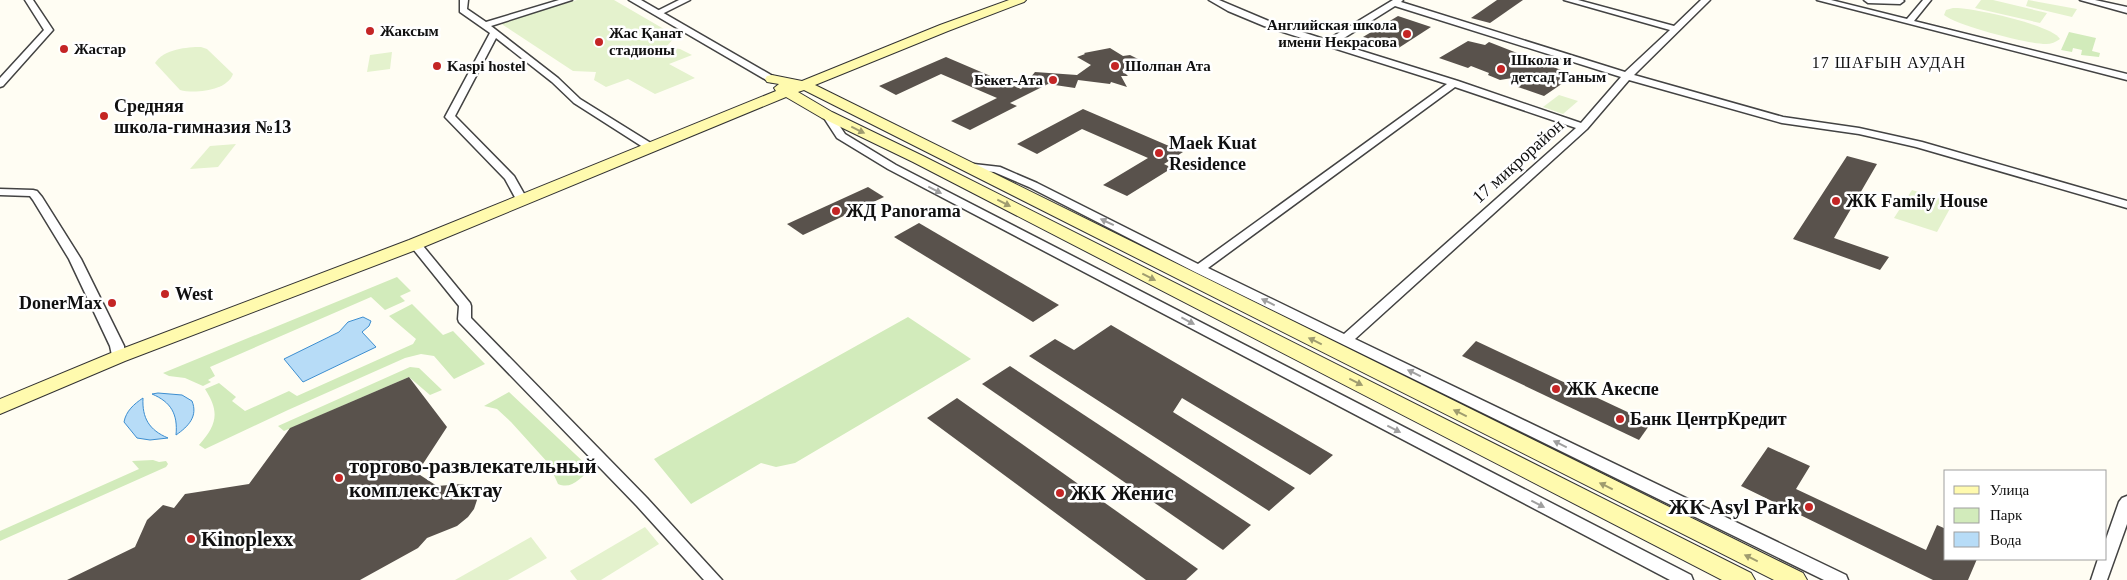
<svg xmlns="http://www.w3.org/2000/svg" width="2127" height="580" viewBox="0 0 2127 580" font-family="Georgia,serif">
<rect width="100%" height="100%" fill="#fffdf3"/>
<!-- green -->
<g fill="#d2ebbb">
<polygon points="2069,32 2096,38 2092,51 2100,53 2099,57 2081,55 2082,50 2073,48 2072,52 2061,50"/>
<polygon points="397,277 411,291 400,296 405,301 385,310 371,297 210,367 215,376 208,380 211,382 203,386 185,378 169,376 163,373"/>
<path d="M412,304L443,335L453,331L485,364L454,379L434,356L421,354L405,358L288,410L205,449L199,445C217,425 220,412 205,389L219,383L236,397L232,401L245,411L289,391L297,396L413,344L416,339L389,316Z"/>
<polygon points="908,317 971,359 795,463 776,467 761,463 691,504 654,459"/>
<polygon points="410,367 419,368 442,390 430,395 409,377 284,431 278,426"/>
<path d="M509,392L591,469C580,478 572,490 558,484L549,464L511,422L497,409L484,406Z"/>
<polygon points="153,460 159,462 166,461 168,464 166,467 0,541 0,531 139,469 132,461"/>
</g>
<!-- pitch -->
<g fill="#e4f2cd">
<polygon points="577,0 614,0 676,36 666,47 680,49 692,55 669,64 695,78 655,94 628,79 606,87 594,80 596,72 573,71 500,23"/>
<polygon points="1981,0 1993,0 2047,13 2040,23 1975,8"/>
<polygon points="2028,0 2077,9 2072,17 2026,6"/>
<path d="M1953,8C1971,7 2052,25 2060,39C2056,42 2051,44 2046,44C2027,44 1958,26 1944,15L1946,10Z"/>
<path d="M201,47L207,49L233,74C227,91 194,94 180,90L155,63C164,49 187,47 201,47Z"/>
<polygon points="392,52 390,69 367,72 370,55"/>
<polygon points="1559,95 1578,101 1563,114 1543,107"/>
<polygon points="236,144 218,167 190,169 210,146"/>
<polygon points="1912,190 1953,203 1937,232 1894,218"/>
<polygon points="645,527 659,544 601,580 577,580 570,571"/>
<polygon points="531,537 547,558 508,580 455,580"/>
</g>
<!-- water -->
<g fill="#b7dcf7" stroke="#3d8ed0">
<polygon points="363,317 371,321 369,326 362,332 376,347 303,382 284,359 339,332 348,322"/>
<path d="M158,393L182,395L192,401C198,416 189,426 176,435C178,414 171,402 152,394Z"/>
<path d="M143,398C142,418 149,430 168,438L150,440L137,438L124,422C126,411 134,404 143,398Z"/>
</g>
<!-- building -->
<g fill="#59524c">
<polygon points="1497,0 1523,0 1490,23 1471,18"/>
<polygon points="1398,16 1431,27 1397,49 1363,37"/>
<polygon points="1468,41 1485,45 1489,42 1561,70 1558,71 1569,75 1562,80 1566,81 1544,96 1518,87 1537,74 1500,80 1488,75 1489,73 1471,66 1468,68 1439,58"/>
<polygon points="1110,48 1123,56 1130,55 1146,63 1122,70 1128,76 1121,76 1127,87 1111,82 1110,84 1078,80 1075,88 1048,84 1010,103 1017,106 970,130 951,121 997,98 941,74 896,95 879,86 946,57 1021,89 1035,72 1077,75 1091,65 1077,57 1085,54 1084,53"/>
<polygon points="1083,109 1183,152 1164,164 1172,168 1127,196 1103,185 1148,158 1082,129 1037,154 1017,144"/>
<polygon points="1847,156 1877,164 1834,238 1889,257 1880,270 1793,239"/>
<polygon points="868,187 884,197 803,235 787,224"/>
<polygon points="919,223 1059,305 1033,322 894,237"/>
<polygon points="1111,325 1333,455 1310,475 1182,398 1173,412 1295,488 1269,511 1029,356 1055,339 1074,350"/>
<polygon points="1476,341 1651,423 1639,440 1462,356"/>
<polygon points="1010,366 1251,525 1223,550 982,384"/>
<polygon points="409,377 447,427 417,473 437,486 462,484 470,487 475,493 477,500 474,509 468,517 457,526 427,538 418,548 360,580 67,580 135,547 147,520 163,505 174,508 185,494 249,484 290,428"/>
<polygon points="957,398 1198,569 1186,580 1146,580 927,418"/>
<polygon points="1768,447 1810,466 1796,489 1926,550 1937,525 1946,529 1946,559 1977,559 1968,580 1933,580 1741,486"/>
</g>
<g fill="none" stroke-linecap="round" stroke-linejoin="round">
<!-- minor casing -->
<g stroke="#434343" stroke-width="3">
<g id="minor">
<polygon points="25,0 33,0 53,30 3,86 0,87 0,78 44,30"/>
<polygon points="460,0 468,0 467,9 486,22 559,0 572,0 491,26 558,78 580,99 654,145 655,147 654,149 646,149 574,103 552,82 496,38 455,116 514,176 527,199 521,202 517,201 505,179 445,117 490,33 460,12"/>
<polygon points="679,0 690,0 660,15 653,13"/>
<path d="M1209,0H1219L1271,22L1327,40L1393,0H1403L1401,2L1625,72L1670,30L1564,0H1578L1674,26L1701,0H1710L1634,75L1783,117L1859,128L1922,142L2127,201V208L1916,147L1859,134L1782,123L1629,80L1587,129L1355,339L1846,575L1848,580H1824L1195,272L1029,187L994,172L965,169L960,166L965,163L1000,167L1037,183L1198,264L1447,84L1264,26L1228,11ZM1395,6L1621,77L1581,123L1458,81L1336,43ZM1455,87L1576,128L1344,334L1208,268Z"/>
<polygon points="1817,0 1831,0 1907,19 1923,0 1931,0 1914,21 2127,74 2127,80"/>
<polygon points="1864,0 1903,0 1904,1 1900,4 1868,3"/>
<polygon points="2080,0 2095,0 2127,7 2127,13"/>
<polygon points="827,112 831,113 845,134 896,165 1691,575 1693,580 1670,580 888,169 837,138 822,115"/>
<polygon points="0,189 33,190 37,191 42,197 81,259 124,346 125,357 123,360 113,360 110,346 69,259 33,200 30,196 0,195"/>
<polygon points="415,240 419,241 470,303 471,306 471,318 647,498 722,580 704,580 637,506 459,322 458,319 459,306 409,244"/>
<polygon points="2127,496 2127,524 2107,580 2091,580 2098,559 2106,559 2106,539 2119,502 2122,498"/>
</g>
</g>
<!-- tertiary casing -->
<g stroke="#434343" stroke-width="3">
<polygon id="tertiary" points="629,0 641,0 778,79 772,82 768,81"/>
</g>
<!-- secondary casing -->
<g stroke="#323232" stroke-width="2">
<polygon id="secondary" points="1009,0 1026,0 1024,2 948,31 815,85 1803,573 1807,580 1774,580 804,90 798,92 832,112 923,156 1751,573 1755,580 1722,580 913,162 822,118 786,97 421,248 125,361 0,414 0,399 111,353 409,240 776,91 774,88 779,84 767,82 765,79 767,76 772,75 802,81 940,25"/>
</g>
<!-- minor -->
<use href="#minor" fill="#fff" fill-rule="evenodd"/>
<!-- tertiary -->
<use href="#tertiary" fill="#fff" fill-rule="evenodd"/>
<!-- secondary -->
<use href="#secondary" fill="#fffaae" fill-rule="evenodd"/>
</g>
<!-- one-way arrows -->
<defs><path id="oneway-solid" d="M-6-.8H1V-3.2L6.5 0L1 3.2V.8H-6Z" transform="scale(1.25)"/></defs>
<g fill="#9f9c6f">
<use href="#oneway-solid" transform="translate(858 130) rotate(26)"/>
<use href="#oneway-solid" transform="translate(1004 203) rotate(27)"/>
<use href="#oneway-solid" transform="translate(1149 277) rotate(27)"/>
<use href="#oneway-solid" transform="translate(1315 341) rotate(-154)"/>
<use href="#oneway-solid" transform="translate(1356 382) rotate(27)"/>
<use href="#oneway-solid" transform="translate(1460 413) rotate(-154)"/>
<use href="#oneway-solid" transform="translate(1606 486) rotate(-154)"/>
<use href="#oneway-solid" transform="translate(1751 558) rotate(-154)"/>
</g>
<g fill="#9f9f9f">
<use href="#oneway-solid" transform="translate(935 190) rotate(27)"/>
<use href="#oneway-solid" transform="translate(1107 222) rotate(-155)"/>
<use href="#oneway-solid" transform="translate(1268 302) rotate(-154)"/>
<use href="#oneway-solid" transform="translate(1188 321) rotate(28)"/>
<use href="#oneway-solid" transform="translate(1414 373) rotate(-154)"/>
<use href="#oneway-solid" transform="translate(1394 429) rotate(27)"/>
<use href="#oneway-solid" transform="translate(1560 444) rotate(-154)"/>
<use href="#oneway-solid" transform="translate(1538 504) rotate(27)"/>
</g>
<!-- markers -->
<g fill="#c42525" stroke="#fff" stroke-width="2">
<circle cx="370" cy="31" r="5"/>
<circle cx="1407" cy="34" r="5"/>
<circle cx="599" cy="42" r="5"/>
<circle cx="64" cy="49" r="5"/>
<circle cx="437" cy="66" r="5"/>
<circle cx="1115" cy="66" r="5"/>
<circle cx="1501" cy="69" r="5"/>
<circle cx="1053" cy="80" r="5"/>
<circle cx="104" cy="116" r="5"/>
<circle cx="1159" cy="153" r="5"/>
<circle cx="1836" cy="201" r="5"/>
<circle cx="836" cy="211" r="5"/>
<circle cx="165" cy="294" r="5"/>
<circle cx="112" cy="303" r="5"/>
<circle cx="1556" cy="389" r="5"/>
<circle cx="1620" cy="419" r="5"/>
<circle cx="339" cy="478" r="5"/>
<circle cx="1060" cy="493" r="5"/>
<circle cx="1809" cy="507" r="5"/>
<circle cx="191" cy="539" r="5"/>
</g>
<g text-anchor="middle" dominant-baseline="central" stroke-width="5" stroke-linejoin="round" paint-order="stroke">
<!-- far-poi labels -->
<g font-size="15" font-weight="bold" fill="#101010" stroke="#fff" text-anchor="start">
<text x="1397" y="25" text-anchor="end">Английская школа<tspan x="1397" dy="17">имени Некрасова</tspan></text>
<text x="380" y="31">Жаксым</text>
<text x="609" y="33">Жас Қанат<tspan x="609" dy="17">стадионы</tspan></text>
<text x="74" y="49">Жастар</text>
<text x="1511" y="60">Школа и<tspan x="1511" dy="17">детсад Таным</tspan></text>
<text x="447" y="66">Kaspi hostel</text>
<text x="1125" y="66">Шолпан Ата</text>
<text x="1043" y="80" text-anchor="end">Бекет-Ата</text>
</g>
<!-- far-neighbourhood labels -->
<g font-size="16" letter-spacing="1" fill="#101010" stroke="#fff">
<text x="1889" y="62">17 ШАҒЫН АУДАН</text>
</g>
<!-- poi labels -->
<g font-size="18" font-weight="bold" fill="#101010" stroke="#fff" text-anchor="start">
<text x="114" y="106">Средняя<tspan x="114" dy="21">школа-гимназия №13</tspan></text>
<text x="1169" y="143">Maek Kuat<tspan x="1169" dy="21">Residence</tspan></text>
<text x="1846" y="201">ЖК Family House</text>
<text x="846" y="211">ЖД Panorama</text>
<text x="175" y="294">West</text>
<text x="102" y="303" text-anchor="end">DonerMax</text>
<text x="1566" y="389">ЖК Акеспе</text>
<text x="1630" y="419">Банк ЦентрКредит</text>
</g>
<!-- street labels -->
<g font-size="18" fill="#101010" stroke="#fff">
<text transform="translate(1518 161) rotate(-42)">17 микрорайон</text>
</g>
<!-- near-poi labels -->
<g font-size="21" font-weight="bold" fill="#101010" stroke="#fff" text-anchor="start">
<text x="349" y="466">торгово-развлекательный<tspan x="349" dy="24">комплекс Актау</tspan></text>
<text x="1070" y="493">ЖК Женис</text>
<text x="1799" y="507" text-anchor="end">ЖК Asyl Park</text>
<text x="201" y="539">Kinoplexx</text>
</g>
</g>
<!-- legend -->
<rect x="1944" y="470" width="162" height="90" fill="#ffffff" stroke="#9f9f9f"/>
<rect x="1954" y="486" width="25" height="8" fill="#fffaae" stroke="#9f9f9f"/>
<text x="1990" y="495" font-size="15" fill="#101010">Улица</text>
<rect x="1954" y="508" width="25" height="15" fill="#d2ebbb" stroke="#9f9f9f"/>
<text x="1990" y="520" font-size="15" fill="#101010">Парк</text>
<rect x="1954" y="532" width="25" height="15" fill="#b7dcf7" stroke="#9f9f9f"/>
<text x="1990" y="545" font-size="15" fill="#101010">Вода</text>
</svg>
